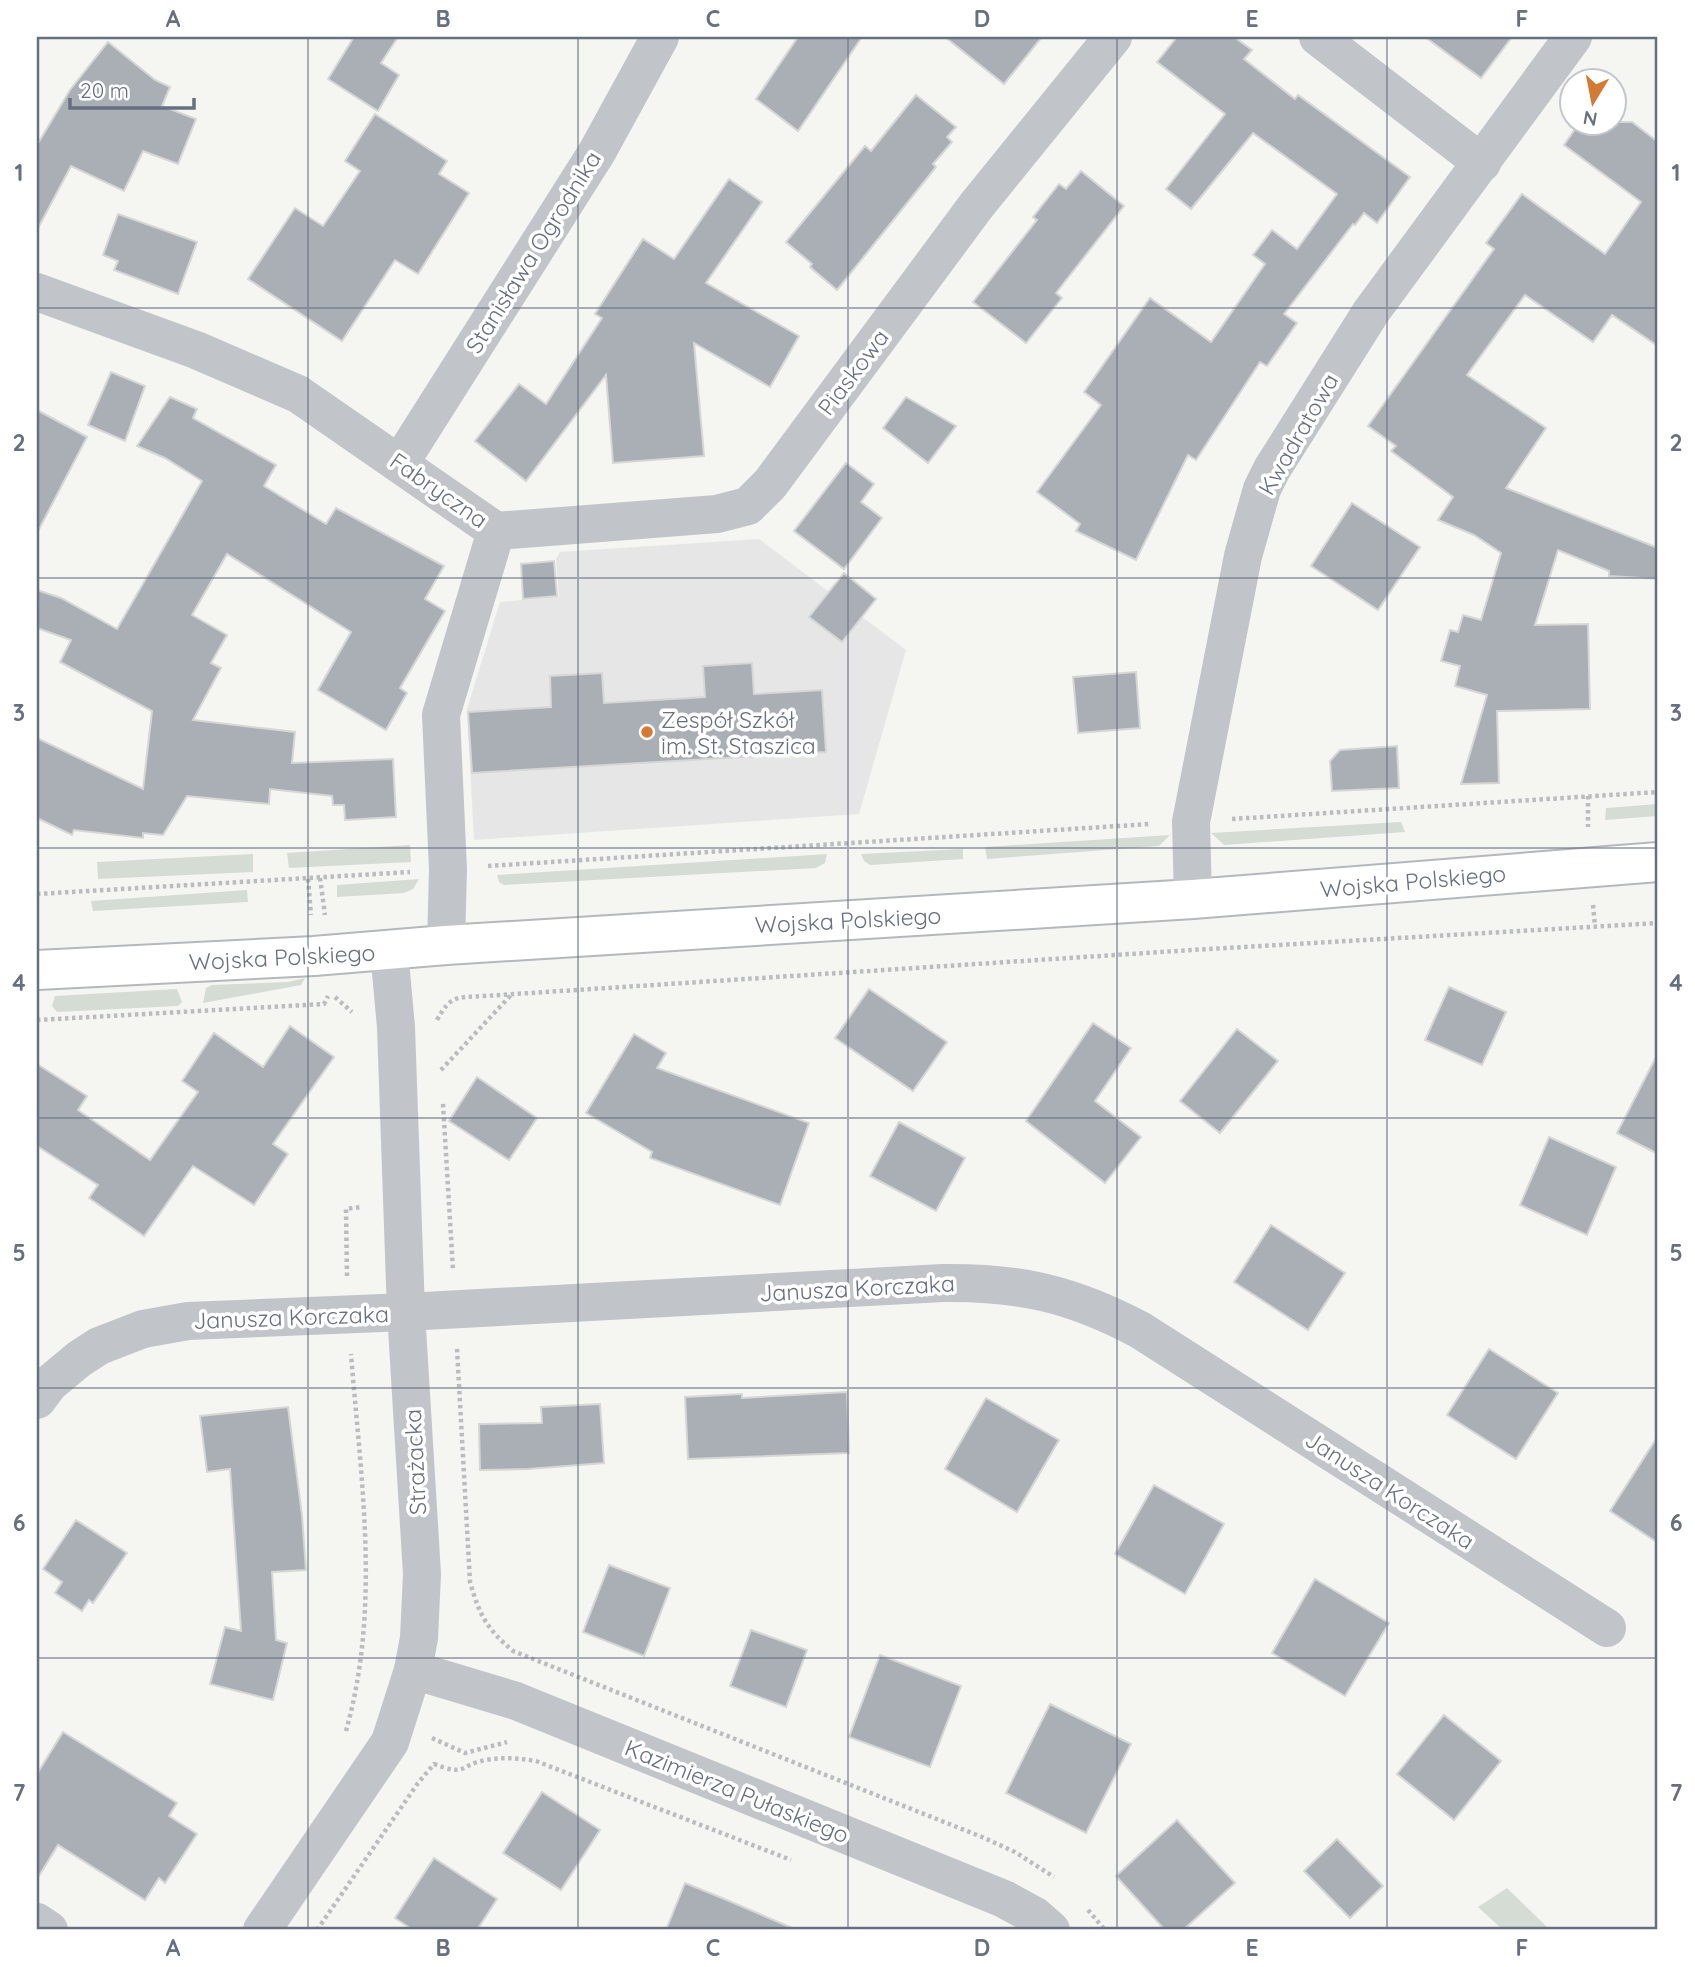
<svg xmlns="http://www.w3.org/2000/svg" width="1695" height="1967" viewBox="0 0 1695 1967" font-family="Quicksand,sans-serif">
<rect width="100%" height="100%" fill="#f5f6f2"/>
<!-- built -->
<polygon fill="#e6e6e6" points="759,539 906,650 859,814 474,840 467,709 500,602 559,597 556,559 560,552"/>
<!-- green -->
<g fill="#d5dcd4">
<polygon points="1658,804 1658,816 1605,820 1606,808"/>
<polygon points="1401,822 1405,832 1224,845 1211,833"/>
<polygon points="1170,835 1159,846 987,859 985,847"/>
<polygon points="410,845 411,862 289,868 287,853"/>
<polygon points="963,849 963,859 870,865 864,861 861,854"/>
<polygon points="253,854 253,872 98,879 97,862"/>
<polygon points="827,854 825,863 816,868 504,885 499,882 497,875"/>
<polygon points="419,879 413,889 404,893 337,897 337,885"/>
<polygon points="247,890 248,902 93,911 91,901"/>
<polygon points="305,978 301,985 203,1003 206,988 212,985 288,982"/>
<polygon points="177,989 182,1002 178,1006 57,1012 52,1006 55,996"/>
<polygon points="1507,1888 1550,1930 1503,1930 1478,1907"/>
</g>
<!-- building -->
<g fill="#aaafb6" stroke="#d6d7d5" stroke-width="2">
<polygon points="354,37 398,37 381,63 399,75 378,111 328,79"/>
<polygon points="798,37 862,37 798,131 756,99"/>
<polygon points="945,37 1042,37 1004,84"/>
<polygon points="1177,37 1234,37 1252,50 1244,59 1295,99 1298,95 1410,177 1377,223 1364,213 1355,225 1353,224 1284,314 1297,323 1267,366 1260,362 1196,460 1188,455 1136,560 1076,531 1080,524 1037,492 1101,405 1084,392 1150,298 1211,342 1265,264 1253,255 1272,230 1297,249 1337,194 1253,133 1191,209 1166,189 1225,114 1157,62"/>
<polygon points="1425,37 1512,37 1481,78"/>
<polygon points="108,42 155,80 170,87 162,106 196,119 178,164 143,151 124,191 71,166 37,230 37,145 70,90"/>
<polygon points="916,95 956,127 947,137 952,142 933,164 936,167 837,290 810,267 812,264 786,242 865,146 871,151"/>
<polygon points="375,114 447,161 439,174 469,193 418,274 395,260 342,341 248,279 295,208 323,226 360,171 345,161"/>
<polygon points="1580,122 1632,122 1658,142 1658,346 1612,315 1593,342 1525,295 1467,375 1546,428 1506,488 1658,548 1658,579 1609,576 1609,571 1558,550 1535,625 1588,624 1590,709 1497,711 1499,783 1461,784 1487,695 1455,686 1460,666 1441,661 1450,630 1458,632 1463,615 1481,620 1501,553 1474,535 1438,520 1453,497 1391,451 1396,446 1368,426 1494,249 1486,243 1522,194 1605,254 1641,202 1564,145"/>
<polygon points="1081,171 1124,206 1056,293 1062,298 1026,343 973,302 1037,220 1033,217 1059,184 1066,189"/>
<polygon points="729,179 762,202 706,283 799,336 770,387 694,343 704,456 613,463 606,375 526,481 475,441 519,384 546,404 602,318 595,314 643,239 674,259"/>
<polygon points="118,214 197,242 178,294 114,270 118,261 103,255"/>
<polygon points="111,372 145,386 125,441 88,425"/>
<polygon points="170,397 197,409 193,418 276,465 264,486 326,524 336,508 444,566 425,599 445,611 400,688 407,693 386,730 318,690 351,632 227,554 192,615 227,635 211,663 221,668 193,720 295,732 292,763 393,759 396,817 345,820 344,805 333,805 332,796 270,789 269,804 187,796 163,835 143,833 143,838 74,830 72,835 37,818 37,738 143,789 152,711 60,662 71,640 37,628 37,590 61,598 117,629 202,481 165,458 137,446"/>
<polygon points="906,397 956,426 928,463 883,428"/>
<polygon points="37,410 87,437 37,533"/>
<polygon points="846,463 874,484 861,502 882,518 844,569 794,531"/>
<polygon points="1352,503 1420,547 1378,610 1311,566"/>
<polygon points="554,561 557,596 523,599 521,564"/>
<polygon points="844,573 876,599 842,642 809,617"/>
<polygon points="752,663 754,694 822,690 826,752 472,773 468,712 551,707 550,676 602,673 604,703 705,697 703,666"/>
<polygon points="1136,672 1140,728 1078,733 1073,677"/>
<polygon points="1397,746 1399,788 1332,791 1330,761 1340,750"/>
<polygon points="1449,987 1506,1012 1482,1065 1425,1040"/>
<polygon points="869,989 947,1042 913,1091 835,1038"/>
<polygon points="1093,1023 1131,1048 1095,1101 1141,1137 1105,1183 1026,1121"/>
<polygon points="290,1026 334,1057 273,1144 288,1154 254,1205 193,1166 144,1236 89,1198 98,1185 37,1146 37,1064 87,1096 78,1110 150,1160 198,1092 182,1081 214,1033 263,1067"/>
<polygon points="1237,1029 1278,1061 1220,1133 1180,1101"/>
<polygon points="634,1034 666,1053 657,1068 809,1123 780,1205 650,1158 652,1152 586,1113"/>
<polygon points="1658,1053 1658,1154 1617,1133"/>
<polygon points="477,1077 537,1118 509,1160 449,1121"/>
<polygon points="899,1122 965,1158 936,1211 870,1176"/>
<polygon points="1549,1137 1616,1167 1587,1235 1520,1205"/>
<polygon points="1271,1225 1345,1273 1308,1330 1234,1282"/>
<polygon points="1489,1349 1558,1393 1516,1459 1447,1415"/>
<polygon points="847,1392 849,1453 688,1459 685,1397 742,1394 742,1398"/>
<polygon points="986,1398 1059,1440 1017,1512 945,1469"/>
<polygon points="600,1404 604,1463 529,1469 480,1470 479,1424 542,1423 541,1407"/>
<polygon points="288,1407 302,1515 306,1570 272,1572 276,1640 287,1643 273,1700 210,1684 225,1627 241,1631 230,1469 207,1472 200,1416"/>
<polygon points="1658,1436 1658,1543 1610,1511"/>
<polygon points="1154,1485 1224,1524 1185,1594 1115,1554"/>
<polygon points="76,1520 127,1553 93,1603 89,1600 82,1611 55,1593 62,1582 43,1569"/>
<polygon points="609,1565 670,1588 644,1656 583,1632"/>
<polygon points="1315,1579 1389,1623 1345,1696 1272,1653"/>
<polygon points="751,1630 807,1650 786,1707 730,1686"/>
<polygon points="880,1655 961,1686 930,1767 849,1737"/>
<polygon points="1050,1704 1131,1744 1086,1833 1006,1793"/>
<polygon points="1444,1715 1501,1761 1454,1820 1397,1774"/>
<polygon points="63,1732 177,1803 169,1816 197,1834 165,1883 159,1878 145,1900 58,1845 37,1879 37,1774"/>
<polygon points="542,1792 600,1830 561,1890 503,1853"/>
<polygon points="1177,1820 1235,1883 1183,1930 1165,1930 1116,1876"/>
<polygon points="1337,1839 1383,1886 1350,1918 1304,1871"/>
<polygon points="434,1858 497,1899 477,1930 413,1930 395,1918"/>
<polygon points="685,1883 722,1898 797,1930 666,1930"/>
</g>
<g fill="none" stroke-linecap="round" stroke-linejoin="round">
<!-- secondary casing -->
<g stroke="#b4b7bc" stroke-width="42">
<polyline id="secondary" points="37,970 314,956 446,945 1193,899 1658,862"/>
</g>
<!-- path -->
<g stroke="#bbbcbf" stroke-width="4.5" stroke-dasharray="3.5 3.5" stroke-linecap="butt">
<polyline points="1588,796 1588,827"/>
<polyline points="1232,819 1658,792"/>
<polyline points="488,866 1150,824"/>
<polyline points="320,878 325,915"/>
<polyline points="308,879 311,915"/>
<polyline points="37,894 410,872"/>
<polyline points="1593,905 1595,926"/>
<polyline points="335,997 352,1012"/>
<polyline points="37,1020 324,1004 328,996"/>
<path d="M437,1020C451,994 457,998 484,996L1192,950L1658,923"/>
<polyline points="441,1070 511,995"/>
<polyline points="443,1104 453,1270"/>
<polyline points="347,1276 346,1209 361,1207"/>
<path d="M457,1349L470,1582C480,1616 486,1628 513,1651L982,1837L1015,1852L1054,1877"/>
<path d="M346,1731C381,1607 361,1481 351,1354"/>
<polyline points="432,1738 465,1753 507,1742"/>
<polyline points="1088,1910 1105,1930"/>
<path d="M317,1930L418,1783L434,1764C468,1777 458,1765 486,1760C504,1757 518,1758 536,1761L791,1860"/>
</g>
<!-- street -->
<g stroke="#c1c4c8" stroke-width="38">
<polyline points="1318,37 1482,163"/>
<polyline points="37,292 196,350 298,394 496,531 441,715 448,869 446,945"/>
<polyline points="400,463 597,152 660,37"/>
<polyline points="496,531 717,514 748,506 770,484 976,206 1113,37"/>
<polyline points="1193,899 1191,822 1243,556 1262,489 1272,469 1371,312 1573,37"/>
<path d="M37,1400L49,1384L79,1359L99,1346L143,1329L188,1321L406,1312L943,1283C1020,1282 1072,1294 1140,1330L1607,1628"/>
<polyline points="413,1670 516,1701 1004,1899 1035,1916 1051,1930"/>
<polyline points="37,1922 49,1930"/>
<polyline points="262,1930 390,1742 413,1670 419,1638 422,1574 406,1312 396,1027 389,950"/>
</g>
<!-- secondary -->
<use href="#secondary" stroke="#fff" stroke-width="38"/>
</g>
<!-- grid -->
<path fill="none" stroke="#667081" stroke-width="2" stroke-opacity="0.55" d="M308,37V1930M578,37V1930M848,37V1930M1117,37V1930M1387,37V1930M37,308H1658M37,578H1658M37,848H1658M37,1118H1658M37,1388H1658M37,1658H1658"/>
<!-- markers -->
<circle fill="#d77a31" stroke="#fff" stroke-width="2.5" cx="647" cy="732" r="7"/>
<g text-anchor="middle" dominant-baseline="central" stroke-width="7" stroke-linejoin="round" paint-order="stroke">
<!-- street labels -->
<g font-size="23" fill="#667081" stroke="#fff">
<text transform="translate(533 252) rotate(-58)">Stanisława Ogrodnika</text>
<text transform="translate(853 372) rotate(-53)">Piaskowa</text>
<text transform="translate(1298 434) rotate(-60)">Kwadratowa</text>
<text transform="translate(439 490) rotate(35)">Fabryczna</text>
<text transform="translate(1413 881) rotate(-5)">Wojska Polskiego</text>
<text transform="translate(848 920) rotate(-3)">Wojska Polskiego</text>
<text transform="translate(282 957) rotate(-3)">Wojska Polskiego</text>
<text transform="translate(857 1288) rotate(-3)">Janusza Korczaka</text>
<text transform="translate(291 1317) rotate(-2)">Janusza Korczaka</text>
<text transform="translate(415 1462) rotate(-93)">Strażacka</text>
<text transform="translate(1390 1490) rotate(33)">Janusza Korczaka</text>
<text transform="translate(737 1791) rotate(22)">Kazimierza Pułaskiego</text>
</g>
<!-- poi labels -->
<g font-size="23" fill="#667081" stroke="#fff" text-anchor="start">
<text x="661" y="719">Zespół Szkół<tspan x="661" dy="26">im. St. Staszica</tspan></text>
</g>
</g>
<!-- border -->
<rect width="1695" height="1967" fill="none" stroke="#ffffff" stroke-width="77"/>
<!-- north arrow -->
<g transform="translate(1593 102) rotate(190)"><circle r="33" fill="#ffffff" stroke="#c2c6cd" stroke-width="2"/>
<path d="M0-5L12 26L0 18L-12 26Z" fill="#d77a31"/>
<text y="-10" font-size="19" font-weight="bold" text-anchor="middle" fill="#667081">N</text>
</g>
<!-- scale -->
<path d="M70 98v10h124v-10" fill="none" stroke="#667081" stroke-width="3.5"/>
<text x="80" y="98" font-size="21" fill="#667081" stroke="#ffffff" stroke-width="5" paint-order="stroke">20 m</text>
<rect x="38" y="38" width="1618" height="1890" fill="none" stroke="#667081" stroke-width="2.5"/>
<g font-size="23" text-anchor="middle" font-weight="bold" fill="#667081">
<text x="173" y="27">A</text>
<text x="443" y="27">B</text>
<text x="713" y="27">C</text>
<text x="982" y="27">D</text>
<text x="1252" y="27">E</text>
<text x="1522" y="27">F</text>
<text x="19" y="181">1</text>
<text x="1676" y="181">1</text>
<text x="19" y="451">2</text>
<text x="1676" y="451">2</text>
<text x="19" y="721">3</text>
<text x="1676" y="721">3</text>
<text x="19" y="991">4</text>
<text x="1676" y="991">4</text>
<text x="19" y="1261">5</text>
<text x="1676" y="1261">5</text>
<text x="19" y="1531">6</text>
<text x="1676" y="1531">6</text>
<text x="19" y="1801">7</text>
<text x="1676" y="1801">7</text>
<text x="173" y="1956">A</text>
<text x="443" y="1956">B</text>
<text x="713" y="1956">C</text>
<text x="982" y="1956">D</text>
<text x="1252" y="1956">E</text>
<text x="1522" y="1956">F</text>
</g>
</svg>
